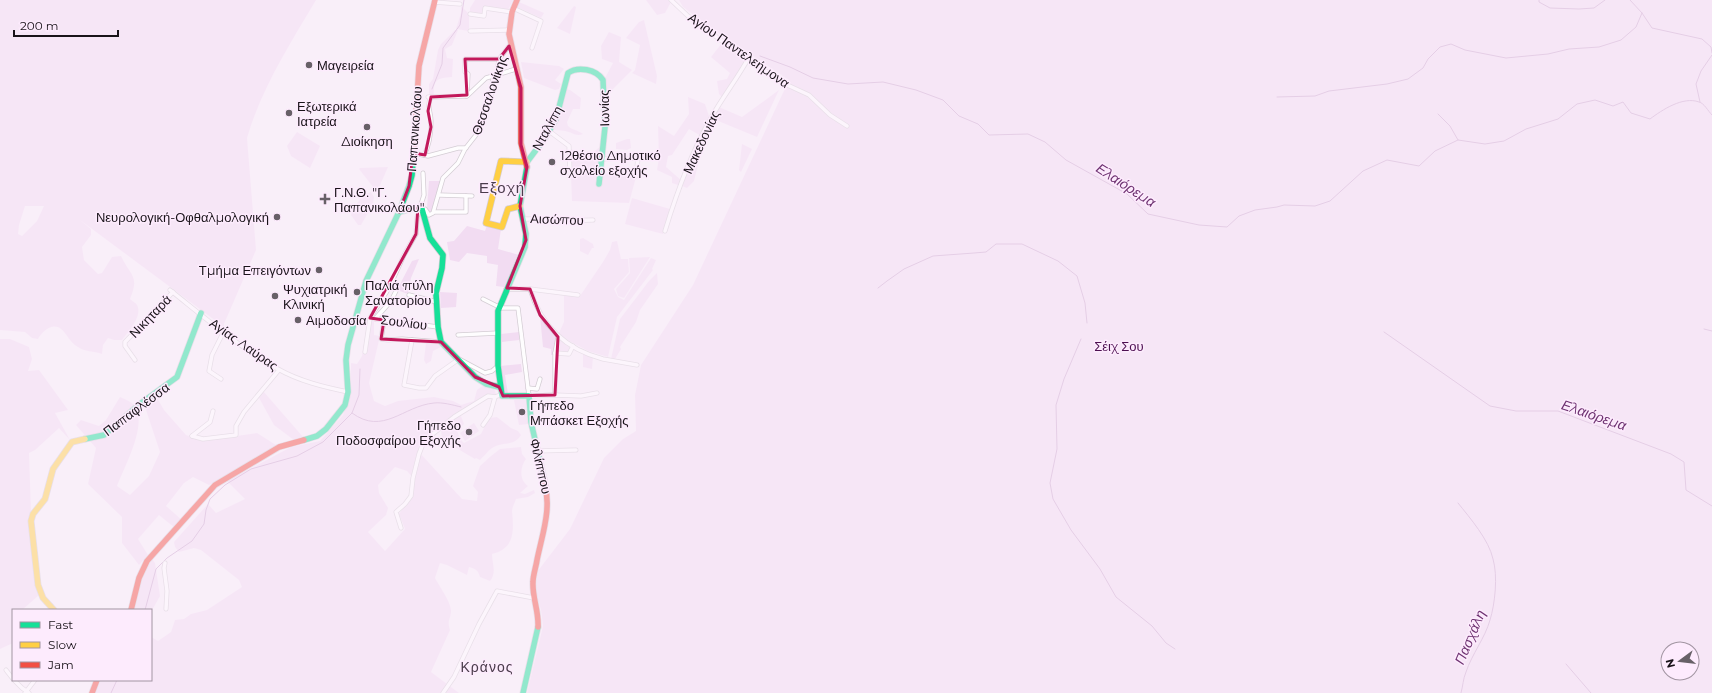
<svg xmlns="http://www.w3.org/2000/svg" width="1712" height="693" viewBox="0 0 1712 693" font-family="Montserrat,sans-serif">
<rect width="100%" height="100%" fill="#f9eff9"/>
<!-- green -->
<g fill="#f2dcf2" fill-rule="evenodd">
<path d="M0,0H316C290,44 261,89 247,138L256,250L224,324V327L80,220L91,229V235L82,247L84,260L98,274L102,273L112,257L121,256C130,276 140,275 130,299C132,301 136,303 137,305C143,316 128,332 122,340H114L108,338L103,345L102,354C94,351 84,352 78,347C69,342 66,332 61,329C52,322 42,332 38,339L32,338L25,332L0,330ZM25,206H44L37,221L22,236L18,234L19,225Z"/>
<polygon points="475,0 513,0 508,10 484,6 483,13 470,13 470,8"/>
<polygon points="646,0 670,0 671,2 665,13 657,15"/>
<path d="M679,0H1712V693H527L543,626L541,610L536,593L537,572L570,529L604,458L623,439L636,431L635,395L641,365L693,285L789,80L711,28L683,7ZM1668,649H1692V673H1668Z"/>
<polygon points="519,2 544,13 541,18 517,7"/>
<polygon points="461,6 469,14 469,31 456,29 461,13"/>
<polygon points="574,6 576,7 570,34 557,28"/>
<polygon points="644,20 657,76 656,84 632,73 635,70 640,45 626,38 639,22"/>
<path d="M455,30H458L452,45L445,49L447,58L453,59L452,77C436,78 433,80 434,96H429V84L433,79L438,50L441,44Z"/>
<polygon points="609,32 621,37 619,62 632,70 609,93 605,94 604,80 613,63 602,59 601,46"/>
<polygon points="722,43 745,60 731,86 722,97 719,94 717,81 727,79 730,73 711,57"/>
<polygon points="521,62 559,66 564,69 555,80 561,84 559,89 555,90 524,78"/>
<path d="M566,89L570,90L581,98L580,109H573L567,122L568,126C572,130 578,130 583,134C576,137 572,132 565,131C560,130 556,130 551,130L560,115Z"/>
<polygon points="779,90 757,137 711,118 719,107 742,117"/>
<polygon points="688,97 705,104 710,119 701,136 689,129 672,155 668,156 666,167 682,181 681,186 672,183 672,177 657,170 659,158 658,126 674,136 689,114"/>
<polygon points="297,132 320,146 310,168 291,156 287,146"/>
<polygon points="627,139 630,139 631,148 627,150 616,149 616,143"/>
<polygon points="742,144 752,149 741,172 739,170"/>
<polygon points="601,146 599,173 636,177 629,203 572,201 570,148 585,159"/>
<polygon points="695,155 700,157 694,181 687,188 682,186"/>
<polygon points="388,167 377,192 359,169 360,168"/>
<polygon points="429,181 441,181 432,212 429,212 427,208"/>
<polygon points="371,192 374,197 373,204 361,225 358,225 351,215 361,197"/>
<polygon points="632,198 670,209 663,234 625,224"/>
<polygon points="487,225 501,229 498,249 519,255 504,287 496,286 498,265 487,263 487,256 467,253 459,262 450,260 447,242 454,241 467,226 485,231"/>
<polygon points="583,238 593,244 594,248 592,248 588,255 580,251 580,239"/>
<polygon points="617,241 621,259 628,259 629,272 614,289 618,297 624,300 651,258 656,260 652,269 653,270 617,317 608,357 588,351 558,335 564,322 564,296 580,296 603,262 610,250 612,242"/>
<polygon points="650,257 624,298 618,296 616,289 630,273 629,258"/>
<polygon points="419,259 411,278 408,294 397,290 412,261"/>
<polygon points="657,273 658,284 640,310 636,322 620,347 621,349 615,359 611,359 620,319 649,281"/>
<polygon points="440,292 457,293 456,307 441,308"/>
<polygon points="540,316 549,329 557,337 554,355 551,355 551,349 543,347"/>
<path d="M368,319L374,321V335L380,336L369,383L374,401L385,406L398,401L434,397L453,401L461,405L474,401L477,390L482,386L494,388L496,394C480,398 442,425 430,436C425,440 422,447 419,452L462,499L477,501L478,492L473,486L480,466L491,456L500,449L521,447L522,454L526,459C520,467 519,480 528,486L520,493L525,494L534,490L535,493L528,497L516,499C515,503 512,507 512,511C514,530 515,549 492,554C492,563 497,573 490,581L480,577C478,570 476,569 469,567L467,575L447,565L440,563L435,578C439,586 452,603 451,612C450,621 447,620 450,630L431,672L459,693H95L101,680H151V637L158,641L171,632L175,620L184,619L191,614L207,610L242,587L239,580L201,550L194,548L179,552L175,547L174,542L208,504L216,513L245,499L227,481L291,447L320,441L343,415L351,395V363L357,364L362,356ZM395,467L407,471L414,479L413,494L399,514L405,529L385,551L368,532L386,515L388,508L379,493L378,485Z"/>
<polygon points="519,332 519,340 502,342 501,334"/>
<polygon points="558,338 571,347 567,353 556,352"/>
<polygon points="0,339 10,339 29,347 32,359 28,371 39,370 68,410 55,413 70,440 59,428 35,450 29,453 31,512 29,519 39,595 22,610 13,610 13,643 0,649"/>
<polygon points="426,343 439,344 441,347 433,351 431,361 426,364 424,360"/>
<polygon points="583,353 593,356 592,369 583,367"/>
<polygon points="521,364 522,372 505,375 508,394 503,393 500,366"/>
<polygon points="263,391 303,437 294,440 274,425 258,396"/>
<path d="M156,396L164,410L186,435L201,441L257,433L276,445L209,485L193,477L184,483L166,506L182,520L175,528L159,515L138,539L148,555L139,565L122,543V517L88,484L96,448L76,425L81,420L99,426L106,420L120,397C124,399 130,401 133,404C150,421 124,467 117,486L130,495L149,476L160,452L145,407Z"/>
<polygon points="514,400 526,400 528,424 519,425"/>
<path d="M461,416L464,424L457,430L460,439L464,443L481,434L489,418L497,417L511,428L518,431L521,435C514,447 503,441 492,448C488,451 484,456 480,460L476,458L475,459C463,452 453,446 442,438L441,431L456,418Z"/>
<polygon points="474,423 479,431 465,441 460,433"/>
<polygon points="152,559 155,563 160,596 151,612 151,610 133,610 141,580"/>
</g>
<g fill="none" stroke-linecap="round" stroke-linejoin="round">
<!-- stream -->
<g stroke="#cca7ce" stroke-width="1">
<polyline points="1539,0 1539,2 1550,8 1579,9 1594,8 1605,0"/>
<polyline points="1630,0 1642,13 1652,28 1702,39 1711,47 1712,53"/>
<polyline points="760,56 790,67 813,78 848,84 883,82 916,90 943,100 959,116 978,124 989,135 1028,134 1045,142 1066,160 1127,194 1148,214 1199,225 1227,227 1239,216 1255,210 1277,207 1284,205 1315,206 1330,201 1363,171 1387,160 1419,166 1435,151 1458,140"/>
<polyline points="432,89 442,64 443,48 460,25 464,0"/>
<polyline points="1277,97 1315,96 1329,91 1387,84 1408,79 1423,68 1428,59 1440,47 1451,44 1465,50 1506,58 1548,54 1569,49 1599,47 1621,40 1636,27 1642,13"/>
<polyline points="1700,102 1696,84 1701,71 1712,55"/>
<path d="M1438,114L1450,126L1458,140L1485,144L1504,141L1526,129L1558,119L1577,104L1595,100L1613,106L1623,102L1631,113L1650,119C1662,110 1683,96 1699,102C1704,103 1708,111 1712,115"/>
<polyline points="878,288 887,281 904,269 933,256 974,253 986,252 996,244 1022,244 1058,261 1077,276 1085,303 1087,323"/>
<polyline points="1704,329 1712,331"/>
<polyline points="1384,332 1490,406 1516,411 1558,411 1671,454 1684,462 1686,490 1712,506"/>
<polyline points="1081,339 1064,379 1056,405 1057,449 1050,483 1053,499 1071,530 1100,569 1116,597 1152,626 1166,643 1175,649"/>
<path d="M352,413C383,436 403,406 434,403C442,402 453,405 461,407"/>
<path d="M1458,503C1470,518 1489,540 1493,559C1498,576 1495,604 1490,620C1485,638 1472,654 1466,672C1463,679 1463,686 1461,693"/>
<polyline points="145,610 156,569 167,558 192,541 204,524 206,510 210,499 225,485 251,469 297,456 323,442 352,413 359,395 360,369"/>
<polyline points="1566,664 1591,693"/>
<polyline points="111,693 117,680"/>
</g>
<!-- street casing -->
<g stroke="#d4cdd4" stroke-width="5">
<g id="street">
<polyline points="671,0 688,16 722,41 783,83 809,95 830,115 847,126"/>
<polyline points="434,2 460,4"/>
<polyline points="513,8 541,21 532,48"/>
<polyline points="470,14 484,16 485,8 512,12"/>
<polyline points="470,31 509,30"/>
<polyline points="467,96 468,74 465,72 465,59 499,59"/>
<polyline points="428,97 467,96 486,78 516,69"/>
<polyline points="549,131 569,146 570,174"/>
<polyline points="413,153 428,156 458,148 466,148"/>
<path d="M424,155C429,146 431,132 431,121C431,112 426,106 431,97"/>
<polyline points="602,159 638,158 636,176"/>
<polyline points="439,195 472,196"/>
<polyline points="422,209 425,209 429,215 433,213 443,178 458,163 465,149 476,135 491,95 493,79 497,74 499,59 509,46"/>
<polyline points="434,212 466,212 466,196"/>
<polyline points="522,219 543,219 555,221 593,220"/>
<path d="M665,231C676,195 692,151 711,118C722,98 737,79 748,59"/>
<polyline points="506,289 530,289 578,295"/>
<path d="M530,289C541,326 565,349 603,359C614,361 626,363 637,365"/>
<path d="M170,290C204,317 240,348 278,369C299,381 324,387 348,392"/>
<polyline points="409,295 437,302"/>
<polyline points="483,299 499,307"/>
<polyline points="499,308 518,308 529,396 555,395 581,396 597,393"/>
<polyline points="370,318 438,327"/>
<polyline points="375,319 391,301 396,291"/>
<polyline points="384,320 381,339 388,340 402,339 441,342"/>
<polyline points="458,335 498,333"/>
<polyline points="412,340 404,385 419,388 426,388 435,376 459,359 485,373 492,371 498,366"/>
<polyline points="365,352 370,318 389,288 404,255 416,234 417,217 424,195 423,173"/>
<polyline points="555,353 558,337"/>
<polyline points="135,360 125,346 125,342 173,292"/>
<polyline points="221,379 209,371 212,355 224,331"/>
<polyline points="528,388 537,389 540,379"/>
<polyline points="555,395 555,353 569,354 573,346"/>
<polyline points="531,422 545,423 588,421"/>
<polyline points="483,425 490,415 495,397"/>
<polyline points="192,436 203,439 236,435 236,426 244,412 279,370"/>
<polyline points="192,436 210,422 213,411"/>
<polyline points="536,451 576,450"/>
<polyline points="401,528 396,512 405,504 411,496 413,478 419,454 424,441 454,417 488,396 495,397 500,395"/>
<polyline points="165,563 164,568 167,591 166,609"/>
<polyline points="6,670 13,679"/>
<polyline points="14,680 22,688 29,693"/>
<polyline points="25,693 35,680"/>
<polyline points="443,693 454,677 479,624 497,591 534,598"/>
</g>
</g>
<!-- fast casing -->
<g stroke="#d4cdd4" stroke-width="7">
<g id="fast">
<path d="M527,162L545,138L556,119L568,73C578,66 596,69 603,80L605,127L599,184"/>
<polyline points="527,167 520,206 526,234 525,247 498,311 498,366 502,396 529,396 531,422 544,479"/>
<polyline points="399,212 414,208 422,209 430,238 443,255 442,268 436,293 438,327 441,342 475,377 486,384 499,387"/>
<polyline points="85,439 104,435 140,404 177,377 201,313"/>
<polyline points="304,440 317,436 326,429 345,405 348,392 346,360 348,345 366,281 399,212 409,186 412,175 413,162"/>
<polyline points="523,693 538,627"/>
</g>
</g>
<!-- slow casing -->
<g stroke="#d4cdd4" stroke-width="7">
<g id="slow">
<polyline points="520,206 508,209 502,227 486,223 501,161 527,162"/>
<polyline points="54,610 43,598 38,585 31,521 33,514 45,499 53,469 72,442 85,439"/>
</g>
</g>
<!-- jam casing -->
<g stroke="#d4cdd4" stroke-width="7">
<g id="jam">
<polyline points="517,0 512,12 509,34 521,87 521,143 527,167"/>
<polyline points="413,162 419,66 435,0"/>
<polyline points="131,610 139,578 147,561 215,485 279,447 304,440"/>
<path d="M538,627C539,611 532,597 533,582C533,575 536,567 537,560C543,531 552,509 544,479"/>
<polyline points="92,693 97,680"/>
</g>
</g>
<!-- street -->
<use href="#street" stroke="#fefdfe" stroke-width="3.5"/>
<!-- fast -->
<use href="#fast" stroke="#16e098" stroke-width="5.5"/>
<!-- slow -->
<use href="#slow" stroke="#ffcf43" stroke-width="5.5"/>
<!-- jam -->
<use href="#jam" stroke="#f24e42" stroke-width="5.5"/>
</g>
<!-- marked area -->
<path d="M0 0H1712V693H0ZM509,46L521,88V145L527,167L520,206L526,240L507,288L530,289L540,315L558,337L555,395L503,396L499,387L475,377L441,342L381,339L384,320L370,318L416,234L418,207L399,212L409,186L413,153L425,155L431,127L428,111L431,97L467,95L465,59H499Z" fill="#f9eff9" fill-opacity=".55" fill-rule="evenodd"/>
<path fill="none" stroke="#c2185b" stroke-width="3" stroke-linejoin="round" d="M509,46L521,88V145L527,167L520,206L526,240L507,288L530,289L540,315L558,337L555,395L503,396L499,387L475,377L441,342L381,339L384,320L370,318L416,234L418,207L399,212L409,186L413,153L425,155L431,127L428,111L431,97L467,95L465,59H499Z"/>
<!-- markers -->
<g fill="#676067" stroke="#fdebfd" stroke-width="1.5">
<circle cx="309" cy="65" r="4"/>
<circle cx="289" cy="113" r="4"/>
<circle cx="367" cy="127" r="4"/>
<circle cx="552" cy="162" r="4"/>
<path d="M323 193h4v4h4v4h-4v4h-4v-4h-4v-4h4z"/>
<circle cx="277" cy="217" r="4"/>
<circle cx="319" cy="270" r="4"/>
<circle cx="357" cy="292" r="4"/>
<circle cx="275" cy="296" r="4"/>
<circle cx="298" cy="320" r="4"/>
<circle cx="522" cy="412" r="4"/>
<circle cx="469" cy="432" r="4"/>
</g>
<g text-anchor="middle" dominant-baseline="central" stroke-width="3" stroke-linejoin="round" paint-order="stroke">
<!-- street labels -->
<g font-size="13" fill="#191319" stroke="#fdebfd">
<text transform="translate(739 50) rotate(35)">Αγίου Παντελεήμονα</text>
<text transform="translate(489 95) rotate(-71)">Θεσσαλονίκης</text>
<text transform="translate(604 108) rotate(-91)">Ιωνίας</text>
<text transform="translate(547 128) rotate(-61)">Νταλίπη</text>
<text transform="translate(414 129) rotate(-86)">Παπανικολάου</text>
<text transform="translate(701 142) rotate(-65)">Μακεδονίας</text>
<text transform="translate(557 219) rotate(2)">Αισώπου</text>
<text transform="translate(150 316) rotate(-46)">Νικηταρά</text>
<text transform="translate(404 322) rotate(7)">Σουλίου</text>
<text transform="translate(244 344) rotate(35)">Αγίας Λαύρας</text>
<text transform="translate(136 409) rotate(-37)">Παπαφλέσσα</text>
<text transform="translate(541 466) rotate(77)">Φιλίππου</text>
</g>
<!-- poi labels -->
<g font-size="13" fill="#191319" stroke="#fdebfd" text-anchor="start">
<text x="317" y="65">Μαγειρεία</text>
<text x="297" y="106">Εξωτερικά<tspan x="297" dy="15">Ιατρεία</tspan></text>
<text x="367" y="141" text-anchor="middle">Διοίκηση</text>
<text x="560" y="155">12θέσιο Δημοτικό<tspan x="560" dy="15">σχολείο εξοχής</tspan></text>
<text x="334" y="192">Γ.Ν.Θ. "Γ.<tspan x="334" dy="15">Παπανικολάου"</tspan></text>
<text x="269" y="217" text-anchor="end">Νευρολογική-Οφθαλμολογική</text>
<text x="311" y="270" text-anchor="end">Τμήμα Επειγόντων</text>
<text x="365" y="285">Παλιά πύλη<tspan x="365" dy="15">Σανατορίου</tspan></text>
<text x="283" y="289">Ψυχιατρική<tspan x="283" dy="15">Κλινική</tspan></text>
<text x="306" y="320">Αιμοδοσία</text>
<text x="530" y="405">Γήπεδο<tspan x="530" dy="15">Μπάσκετ Εξοχής</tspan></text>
<text x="461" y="425" text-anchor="end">Γήπεδο<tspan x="461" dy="15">Ποδοσφαίρου Εξοχής</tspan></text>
</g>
<!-- park labels -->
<g font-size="13" fill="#4d1051" stroke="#fdebfd">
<text x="1119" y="346">Σέιχ Σου</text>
</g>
<!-- water labels -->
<g font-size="14" font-style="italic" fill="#6e3271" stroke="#fdebfd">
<text transform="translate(1126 185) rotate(33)">Ελαιόρεμα</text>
<text transform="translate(1594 415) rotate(19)">Ελαιόρεμα</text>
<text transform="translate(1470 637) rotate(-67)">Πασχάλη</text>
</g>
<!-- neighbourhood labels -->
<g font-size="14" letter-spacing="1" fill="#4a3c4b" stroke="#fdebfd">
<text x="487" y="667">Κράνος</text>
</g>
<!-- quarter labels -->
<g font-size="15" letter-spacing="1" fill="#4a3c4b" stroke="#fdebfd">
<text x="502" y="187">Εξοχή</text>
</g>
</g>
<!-- legend -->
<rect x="12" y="609" width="140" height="72" fill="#fdebfd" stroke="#a295a2"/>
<rect x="20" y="622" width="20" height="6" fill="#16e098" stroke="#a295a2"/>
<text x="48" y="629" font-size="12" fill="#191319">Fast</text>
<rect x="20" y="642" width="20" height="6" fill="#ffcf43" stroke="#a295a2"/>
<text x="48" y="649" font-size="12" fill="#191319">Slow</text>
<rect x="20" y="662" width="20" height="6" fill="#f24e42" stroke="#a295a2"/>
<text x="48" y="669" font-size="12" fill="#191319">Jam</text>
<!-- north arrow -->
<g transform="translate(1680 661) rotate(255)"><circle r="19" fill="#fdebfd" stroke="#a295a2"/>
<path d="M0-3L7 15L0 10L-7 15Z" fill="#676067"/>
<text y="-6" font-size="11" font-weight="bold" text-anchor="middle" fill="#191319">N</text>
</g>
<!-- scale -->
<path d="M14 30v6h104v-6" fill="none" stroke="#191319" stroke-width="2"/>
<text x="20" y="30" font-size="12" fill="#191319" stroke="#fdebfd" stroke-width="3" paint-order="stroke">200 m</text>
</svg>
